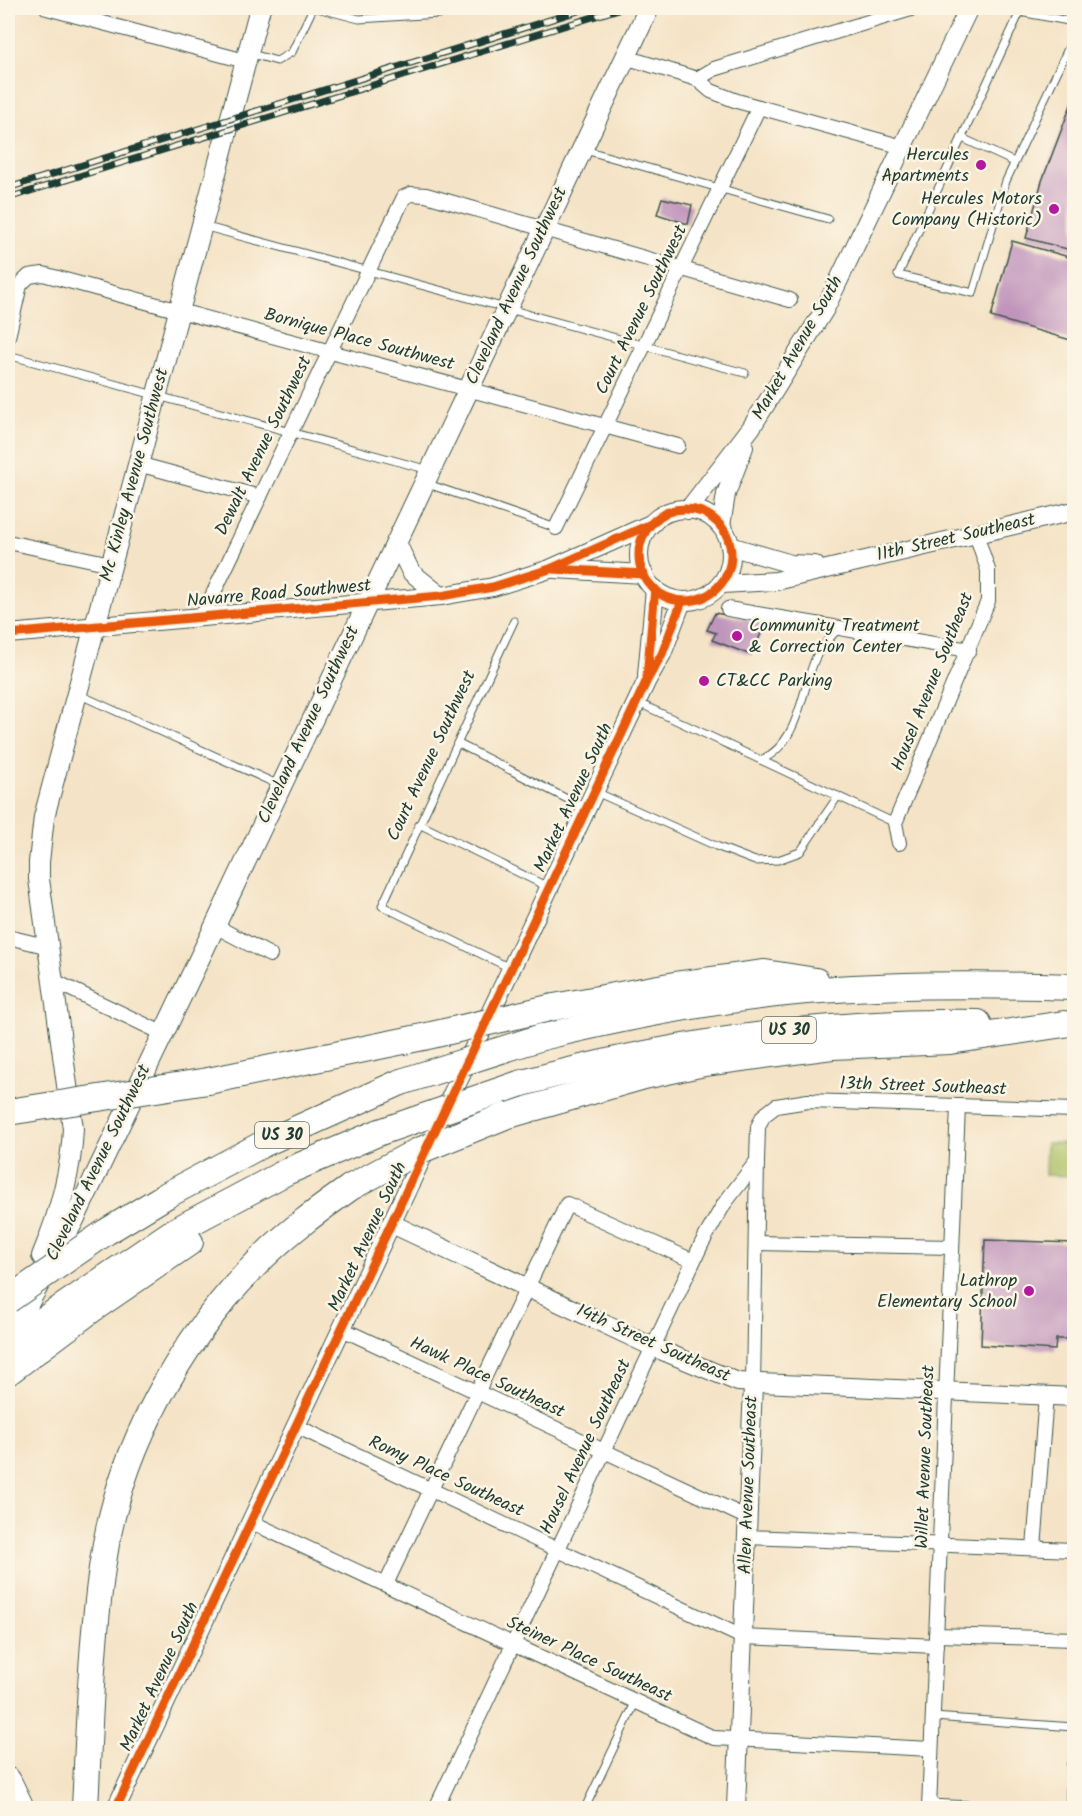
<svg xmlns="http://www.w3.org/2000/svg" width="1082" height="1816" viewBox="0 0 1082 1816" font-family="Kalam,sans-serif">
<rect width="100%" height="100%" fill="#fcf5e5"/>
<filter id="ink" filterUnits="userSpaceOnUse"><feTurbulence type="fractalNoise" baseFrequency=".0167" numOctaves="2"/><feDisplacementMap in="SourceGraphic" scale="12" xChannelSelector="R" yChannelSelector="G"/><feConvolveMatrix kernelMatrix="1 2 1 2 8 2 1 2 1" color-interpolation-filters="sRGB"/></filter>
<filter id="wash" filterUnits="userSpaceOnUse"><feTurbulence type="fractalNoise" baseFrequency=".008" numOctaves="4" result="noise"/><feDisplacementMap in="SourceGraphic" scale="24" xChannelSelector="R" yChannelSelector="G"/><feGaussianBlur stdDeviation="1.35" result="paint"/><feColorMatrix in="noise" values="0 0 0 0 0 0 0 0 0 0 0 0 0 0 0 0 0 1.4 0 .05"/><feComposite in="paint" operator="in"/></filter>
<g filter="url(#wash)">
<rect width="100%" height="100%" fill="#f4e3c6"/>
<!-- green -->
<polygon fill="#aac064" stroke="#647e4c" stroke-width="1.5" points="1046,1143 1074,1144 1074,1176 1045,1175"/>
<g id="blocks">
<!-- building -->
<g fill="#c094bc">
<polygon points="1074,97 1074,341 991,317 1012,241 1069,257 1071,250 1026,238 1042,181"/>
<polygon points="662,198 692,205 688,224 657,214"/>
<polygon points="715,613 766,623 751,655 712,640 716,633 707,630"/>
<polygon points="985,1240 1074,1243 1074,1339 1056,1339 1055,1350 981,1345"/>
</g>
</g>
</g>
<g filter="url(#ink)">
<use href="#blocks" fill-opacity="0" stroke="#3f564a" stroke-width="1.5"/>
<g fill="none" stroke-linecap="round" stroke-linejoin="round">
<!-- service casing -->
<g stroke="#3f564a" stroke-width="9">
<g id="service">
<polyline points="317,8 359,19 438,14 462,8"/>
<polyline points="1074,22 1020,12 898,275 973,293 1006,181 1074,36"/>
<polyline points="248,53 277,61 292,52 313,8"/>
<polyline points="962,138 1014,162"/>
<polyline points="585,150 828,219"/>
<polyline points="203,226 745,373"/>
<polyline points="8,355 429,470"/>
<polyline points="425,483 556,528"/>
<polyline points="78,694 279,785"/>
<polyline points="639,703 895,823"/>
<polyline points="457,743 585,808"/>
<path d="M761,760C800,743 801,690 816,657C822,645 831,637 839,628"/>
<polyline points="596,792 716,846 755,861 778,860 800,852 838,796"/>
<polyline points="419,824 548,887"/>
<polyline points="510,968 382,906 514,621"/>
<polyline points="933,1717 1074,1727"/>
<polyline points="929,1803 1036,1808"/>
<polyline points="585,1808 636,1701"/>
</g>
</g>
<!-- minor casing -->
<g stroke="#3f564a" stroke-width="16">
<g id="minor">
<polyline points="47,8 245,61"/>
<polyline points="625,57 697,79 711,91 737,101 903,147"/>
<polyline points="697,79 714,69 914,8"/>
<polyline points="8,337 20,285 29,276 43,274 678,446"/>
<polyline points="138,464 260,497"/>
<polyline points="556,528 759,107"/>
<polyline points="8,542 111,564"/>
<polyline points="728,609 969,650"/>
<polyline points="202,617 404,197 411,194 426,195 790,300"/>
<polyline points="899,843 895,823 988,601 988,570 976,534"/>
<polyline points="215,926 270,955"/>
<polyline points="8,937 49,947"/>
<polyline points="54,981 162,1033"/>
<polyline points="756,1243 952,1247"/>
<polyline points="342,1329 748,1518"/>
<polyline points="753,1385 757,1161"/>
<polyline points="296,1426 742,1637 936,1646"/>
<polyline points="251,1522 714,1738 931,1749"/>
<polyline points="747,1537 1074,1550"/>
<polyline points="1034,1548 1046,1396"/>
<polyline points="386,1584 567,1204 693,1261"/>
<polyline points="936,1635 1074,1639"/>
<polyline points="436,1808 702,1243 724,1204 757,1161 758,1127 763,1116 776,1106 808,1101 1074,1110"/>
<polyline points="929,1808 958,1106"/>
<polyline points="1073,1808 1074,1764"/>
</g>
</g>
<!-- tertiary casing -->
<g stroke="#3f564a" stroke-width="20">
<g id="tertiary">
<circle cx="685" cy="555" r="46"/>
<polyline points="688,510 751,428 825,309 969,8"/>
<polyline points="721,526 726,494 744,447"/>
<polyline points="396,541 411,572 441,596"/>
<polyline points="730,546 791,564 815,565"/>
<polyline points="555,569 644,574"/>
<polyline points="722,584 776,581 1074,511"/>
<polyline points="8,634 441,596 493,587 550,569 653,523"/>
<polyline points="647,675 655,589"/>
<polyline points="392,1224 653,1347 738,1382 1074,1397"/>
<polyline points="116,1808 647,680 662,654 682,601"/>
<polyline points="736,1808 753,1385"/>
</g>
</g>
<!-- secondary casing -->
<g stroke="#3f564a" stroke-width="22">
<g id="secondary">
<path d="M42,1256C59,1215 71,1174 73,1129L39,879V862L44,817L260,8"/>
<polyline points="8,1341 74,1220 215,926 649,8"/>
</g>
</g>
<!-- motorway casing -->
<g stroke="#3f564a" stroke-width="28">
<g id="motorway">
<polyline points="554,1007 675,985 765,973 816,981"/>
<path d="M542,1037C629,1016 717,999 806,991C895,984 985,984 1074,987"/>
<polyline points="208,1081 423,1037"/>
<path d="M519,1084C670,1042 822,1021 978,1023"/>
<polyline points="505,1116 644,1076 704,1063 832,1046 950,1041 1064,1024"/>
<polyline points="167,1195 263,1144 401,1082"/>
<polyline points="8,1344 173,1232 288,1171 380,1132"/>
<polyline points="8,1372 91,1310 190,1242"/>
<polyline points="8,1781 21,1808"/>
<path d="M85,1808C89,1729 91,1647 102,1568C118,1451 179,1340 262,1258C289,1231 320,1209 351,1187"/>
</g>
</g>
<!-- service -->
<use href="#service" stroke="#fff" stroke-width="7"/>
<!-- minor -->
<use href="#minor" stroke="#fff" stroke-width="14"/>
<!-- tertiary -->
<use href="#tertiary" stroke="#fff" stroke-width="18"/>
<!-- secondary -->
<use href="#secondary" stroke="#fff" stroke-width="20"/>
<!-- motorway -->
<use href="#motorway" stroke="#fff" stroke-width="26"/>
<!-- rail casing -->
<g stroke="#1f3d34" stroke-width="7">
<g id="rail">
<polyline points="8,188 588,8"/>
<polyline points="8,198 622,8"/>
</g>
</g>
<!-- rail -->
<use href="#rail" stroke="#fcf5e5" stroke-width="4.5" stroke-dasharray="14" stroke-linecap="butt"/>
<!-- motorway-bridge casing -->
<g stroke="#3f564a" stroke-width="28" stroke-linecap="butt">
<g id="motorway-bridge">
<polyline points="423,1037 554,1007"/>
<polyline points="401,1082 542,1037"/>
<polyline points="8,1112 208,1081"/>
<polyline points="380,1132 519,1084"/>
<polyline points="351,1187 416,1152 505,1116"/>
<polyline points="8,1300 106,1232 167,1195"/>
</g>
</g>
<!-- motorway-bridge -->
<use href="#motorway-bridge" stroke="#fff" stroke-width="26"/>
<!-- cycleway casing -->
<g stroke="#fcf5e5" stroke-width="13">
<g id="cycleway">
<circle cx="685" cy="555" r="46"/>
<polyline points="553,569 644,574"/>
<polyline points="8,634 441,596 493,587 550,569 653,523"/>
<polyline points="647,677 655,589"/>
<polyline points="116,1808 647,680 662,654 682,601"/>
</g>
</g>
<!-- cycleway -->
<use href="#cycleway" stroke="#e8590c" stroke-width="9"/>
</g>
</g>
<!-- markers -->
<g fill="#b5179e" stroke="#fcf5e5" stroke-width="2">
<circle cx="981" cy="165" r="6"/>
<circle cx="1054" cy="209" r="6"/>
<circle cx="737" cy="636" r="6"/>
<circle cx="704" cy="681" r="6"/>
<circle cx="1029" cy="1291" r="6"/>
</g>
<g text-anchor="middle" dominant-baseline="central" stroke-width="5" stroke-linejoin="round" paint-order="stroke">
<!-- shield labels -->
<g fill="#fcf5e5" stroke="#617469" stroke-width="1.5">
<rect x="762" y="1017" width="54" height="26" rx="4.5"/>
<rect x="255" y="1122" width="54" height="26" rx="4.5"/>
</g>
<g font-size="16" font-weight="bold" fill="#1f3d34">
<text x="789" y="1030">US 30</text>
<text x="282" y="1135">US 30</text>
</g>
<!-- poi labels -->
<g font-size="18" fill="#1f3d34" stroke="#fcf5e5" text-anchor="end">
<text x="969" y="155">Hercules<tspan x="969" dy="21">Apartments</tspan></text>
<text x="1042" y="199">Hercules Motors<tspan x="1042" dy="21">Company (Historic)</tspan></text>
<text x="749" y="626" text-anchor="start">Community Treatment<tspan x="749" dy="21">&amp; Correction Center</tspan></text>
<text x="716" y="681" text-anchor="start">CT&amp;CC Parking</text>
<text x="1017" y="1281">Lathrop<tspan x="1017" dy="21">Elementary School</tspan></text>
</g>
<!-- street labels -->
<g font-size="18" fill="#1f3d34" stroke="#fcf5e5">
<text transform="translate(517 286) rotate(-65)">Cleveland Avenue Southwest</text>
<text transform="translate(642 310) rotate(-64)">Court Avenue Southwest</text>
<text transform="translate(359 340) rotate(15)">Bornique Place Southwest</text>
<text transform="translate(798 348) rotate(-60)">Market Avenue South</text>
<text transform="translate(264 446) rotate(-64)">Dewalt Avenue Southwest</text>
<text transform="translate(135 475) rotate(-75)">Mc Kinley Avenue Southwest</text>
<text transform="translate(956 538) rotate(-13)">11th Street Southeast</text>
<text transform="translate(279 594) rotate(-5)">Navarre Road Southwest</text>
<text transform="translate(933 682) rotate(-68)">Housel Avenue Southeast</text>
<text transform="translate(309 725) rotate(-65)">Cleveland Avenue Southwest</text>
<text transform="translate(432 756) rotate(-65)">Court Avenue Southwest</text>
<text transform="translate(574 798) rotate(-65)">Market Avenue South</text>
<text transform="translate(923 1087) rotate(2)">13th Street Southeast</text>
<text transform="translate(99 1163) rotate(-64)">Cleveland Avenue Southwest</text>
<text transform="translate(368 1237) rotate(-65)">Market Avenue South</text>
<text transform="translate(653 1344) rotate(24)">14th Street Southeast</text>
<text transform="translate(487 1378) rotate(25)">Hawk Place Southeast</text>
<text transform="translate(586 1447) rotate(-65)">Housel Avenue Southeast</text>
<text transform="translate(926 1457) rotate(-88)">Willet Avenue Southeast</text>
<text transform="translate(446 1477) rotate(25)">Romy Place Southeast</text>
<text transform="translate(749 1485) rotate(-88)">Allen Avenue Southeast</text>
<text transform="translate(589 1660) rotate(25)">Steiner Place Southeast</text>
<text transform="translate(160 1677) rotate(-65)">Market Avenue South</text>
</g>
</g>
<!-- margin -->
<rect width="1082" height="1816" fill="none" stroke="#fcf5e5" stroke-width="30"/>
</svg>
